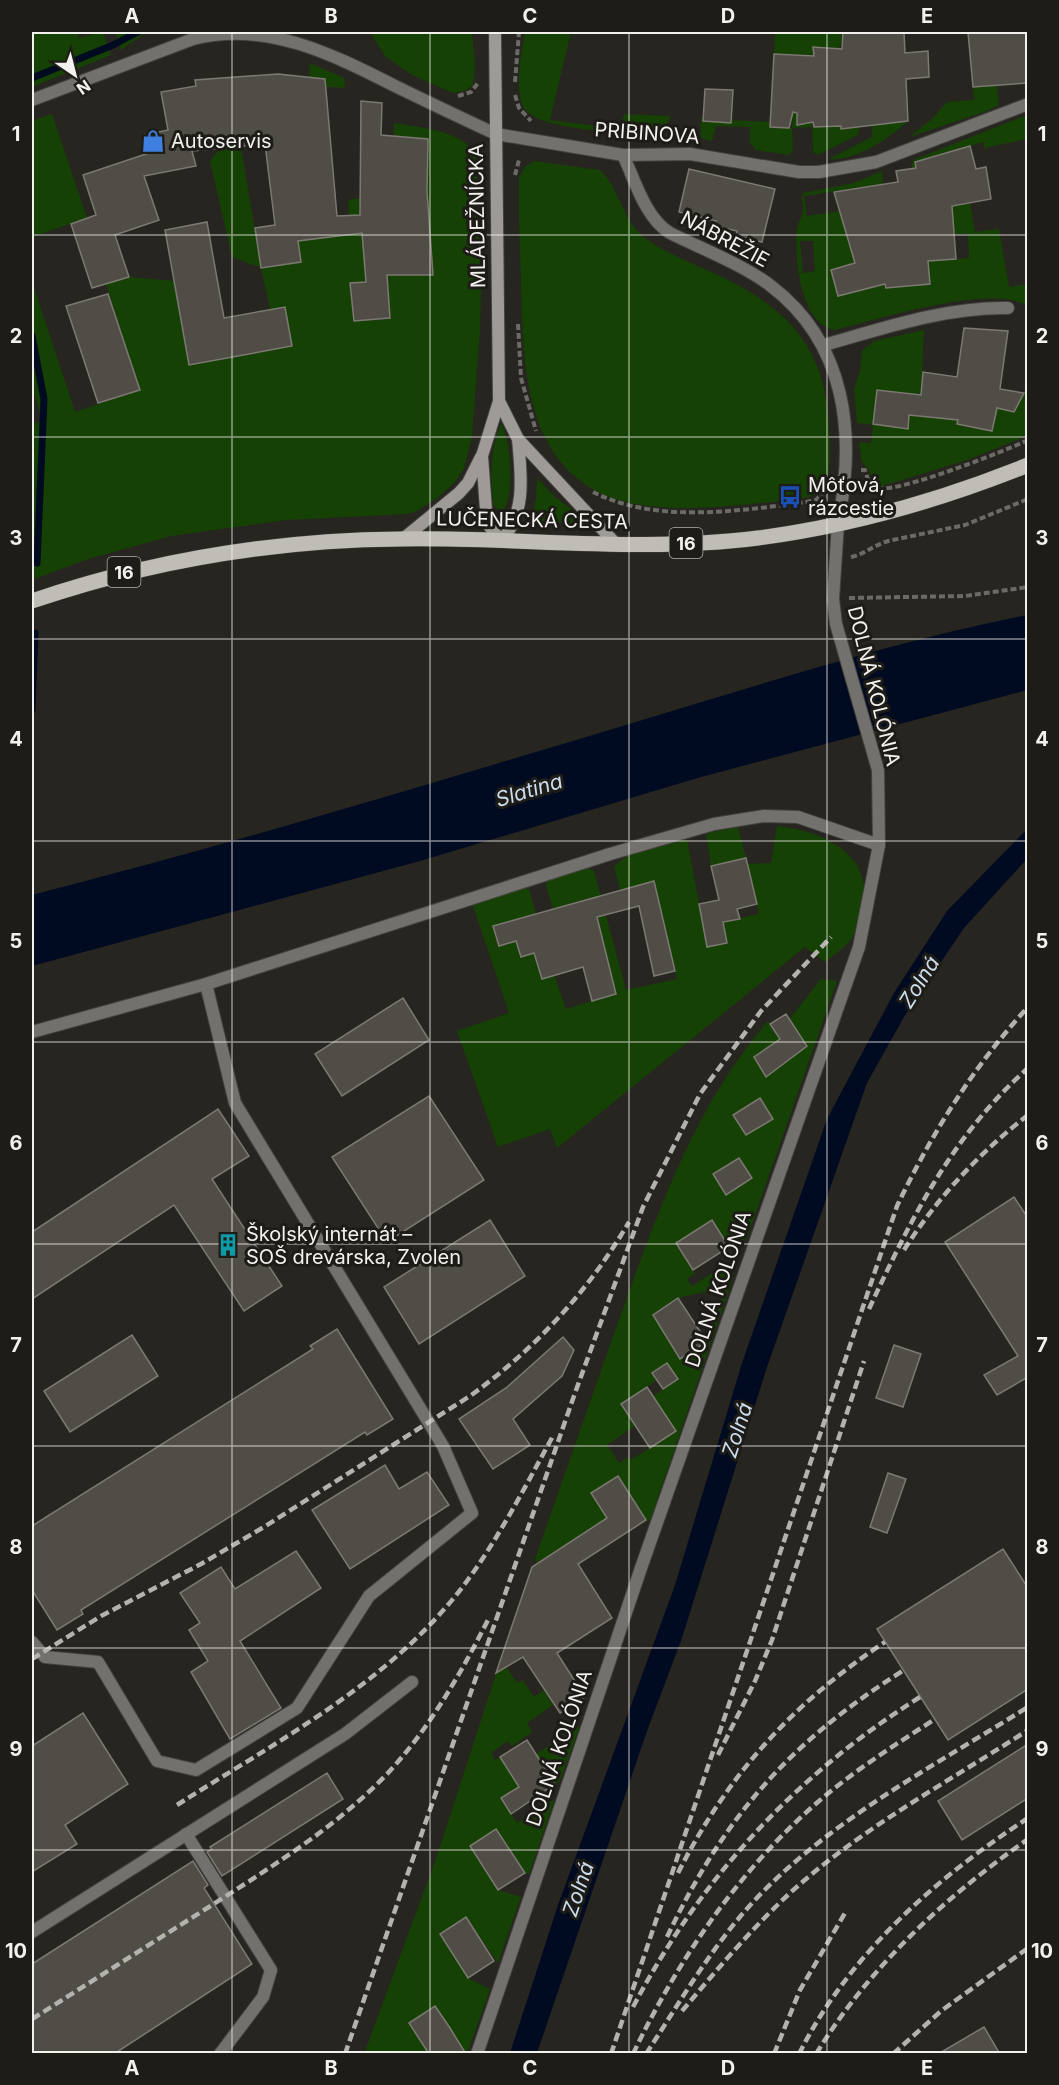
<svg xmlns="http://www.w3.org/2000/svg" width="1059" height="2085" viewBox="0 0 1059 2085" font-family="Inter,sans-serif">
<rect width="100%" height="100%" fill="#272520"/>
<!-- green -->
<g fill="#164104" fill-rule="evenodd">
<polygon points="32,32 77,32 79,38 103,32 111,55 32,87 32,57 34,56"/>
<polygon points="115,32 147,32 121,50"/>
<polygon points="370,32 472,32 475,66 473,85 465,91 453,93 412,75 385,56"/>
<path d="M525,32H571L550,120L621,129L624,114L670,116C668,128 665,134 652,135C626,132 533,131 523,106C514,85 522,53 525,32Z"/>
<polygon points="775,32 843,32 840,48 814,47 815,95 810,96 812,127 841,126 841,129 859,127 858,135 818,155 813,152 812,127 792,128 793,150 789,155 756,150 750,143 750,127 716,126 712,141 701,138 701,118 731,123 731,120 771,122 771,127 792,128 797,55 774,54"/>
<polygon points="967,32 1011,32 1015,84 997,85 999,105 987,111 909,137 932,119 947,102 974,100 973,87 989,86 988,68 971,69"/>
<polygon points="310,63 344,78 345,88 326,87 309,77"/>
<polygon points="52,114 87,218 35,236 32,231 32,121"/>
<polygon points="1027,115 1027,139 984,148 983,142 916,162 916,167 911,169 913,160"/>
<path d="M908,121C888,139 857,161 829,159L872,137V126Z"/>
<path d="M394,123C415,127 468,131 474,155C479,173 475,195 475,213H483L480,330L472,436L464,469L456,481L436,499L415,512L406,514L286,520L171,536L88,559L32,580V424L42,420L32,386V281L75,412L140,390L106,284L129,277L174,281L189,364L291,346L285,307L270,309L261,268L232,257L210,161L220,149L241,147L261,267L300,262L298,241L340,236L339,219L349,218L348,200L360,198L367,282L350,284L354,321L390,319L381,214L433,274L427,191L428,139L394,136Z"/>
<path d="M534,161L600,170C620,189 622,220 645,238C666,254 694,264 718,275C813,320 834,372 829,473L825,475L818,494L801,499L800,493L781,496V501C731,506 661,515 613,498C523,467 523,361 521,282C520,247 518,212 519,177L525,167Z"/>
<path d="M882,171L883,184L804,196L807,216L840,211L855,263L831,270L838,296L885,285L886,288L929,284L925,235L942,260L969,258L968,234H954L951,205L970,202L975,232L999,229L1009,287L1027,284V306C992,283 876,320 835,330C800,324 794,258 797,229C798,223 802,217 803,211C803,205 801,199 803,193L854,183ZM800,241H813L815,271L803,273Z"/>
<path d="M924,330L921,395L877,390L874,424L907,429L909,416L906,409L917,415L958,420V424L991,431L997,408L1014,412L1027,386V436L967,460L882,486C870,482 872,469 862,463L859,442L871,443L873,425L857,423L854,389L860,371L862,351L874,341Z"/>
<path d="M501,424C511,438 516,501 501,512L494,506C490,482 490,447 501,424Z"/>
<polygon points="537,478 555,497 589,522 587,524 531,521 536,499"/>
<path d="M777,826C826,831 880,858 860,915C857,923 855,935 850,941C843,949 833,955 825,962L805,947L557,1148L550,1129L498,1147L457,1031L509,1013L472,903L523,888L529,889L536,914L493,927L499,946L516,941L521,957L534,953L542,978L554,975L566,1009L615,994L593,901L590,898L553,909L546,885L549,880L588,868L594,871L626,990L677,979L654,881L620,890L614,866L627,856L687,839L707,946L727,943L723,922L759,914L747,864L771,863Z"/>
<polygon points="738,827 746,858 711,866 706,833"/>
<path d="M821,979L837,981L747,1238L729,1247L712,1220L676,1243L695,1273L687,1279L692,1286L722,1267L733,1278L650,1521L646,1520L617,1476L591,1493L607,1518L537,1563L535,1559C562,1482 589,1405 616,1328C654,1222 693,1107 768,1021L780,1039L754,1057L766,1076L807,1046L789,1020ZM726,1287L707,1344L680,1359L653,1315L678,1298ZM667,1363L678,1379L653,1396L676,1431L631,1460L629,1457L619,1463L607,1445L635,1426L621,1404L657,1380L653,1373Z"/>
<polygon points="506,1667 517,1683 523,1680 534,1697 544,1690 553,1705 527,1723 532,1732 512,1746 508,1741 491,1753 495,1760 500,1757 526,1798 501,1799 517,1823 555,1799 529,1874 525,1873 496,1829 470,1846 498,1890 521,1897 498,1963 466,1918 440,1934 468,1978 490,1989 468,2051 464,2050 435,2006 409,2023 429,2053 364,2054 437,1856 496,1674"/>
<polygon points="580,1726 560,1781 555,1784 536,1754"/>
</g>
<!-- water -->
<g fill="#000b21">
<path d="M1027,615V690L701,777L420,861L32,966V895C232,844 429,784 626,725C759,685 892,642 1027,615Z"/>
<polygon points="1027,829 1027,859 964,928 904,1017 867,1083 766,1370 682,1638 647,1731 537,2053 510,2053 558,1905 675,1585 742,1363 827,1119 894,993 947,911"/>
</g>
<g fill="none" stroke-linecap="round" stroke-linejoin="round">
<!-- stream -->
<g stroke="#000b21" stroke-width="7">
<polyline points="32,78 113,45 138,32"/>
<polyline points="32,336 44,399 37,563"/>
<polyline points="32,710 35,633"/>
</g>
</g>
<!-- building -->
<g fill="#504d47" stroke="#7c7872" stroke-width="1.5">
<polygon points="843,32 904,32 905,53 928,51 929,77 906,79 908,121 841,129 841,126 814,127 813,122 797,125 797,113 793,112 789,128 770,127 774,54 814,56 813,47 842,49"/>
<polygon points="968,32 1028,32 1028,83 973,87"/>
<polygon points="278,74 325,79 337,216 360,215 361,101 382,103 381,135 428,139 427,191 433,275 387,275 390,318 354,321 350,283 366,282 362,233 298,241 301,262 261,268 255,228 275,225 265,144 192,151 196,166 144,176 159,220 115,235 129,277 92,288 71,224 96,215 83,175 152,152 149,134 168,130 161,92 196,86 195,80"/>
<polygon points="705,89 733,90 731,123 703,121"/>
<polygon points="970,146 976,169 986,167 991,199 952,206 956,259 928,261 930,284 886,288 885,284 838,296 831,270 855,263 834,192 898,182 896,171 916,168 915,162"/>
<polygon points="689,169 775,189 762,242 736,236 737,231 715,226 716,221 679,212"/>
<polygon points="207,222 224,318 285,307 292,346 189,365 165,230"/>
<polygon points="108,294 140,390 98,403 66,306"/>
<polygon points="964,328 1008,331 1000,389 1024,393 1014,412 997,408 992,431 957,424 958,420 909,415 908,429 873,424 877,390 921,395 923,372 957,377"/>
<polygon points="746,858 757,904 737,909 740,919 723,922 727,943 707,947 699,904 719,900 711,866"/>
<polygon points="654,881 675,971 654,976 639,906 597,917 616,994 592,1001 583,967 542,979 534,953 521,957 516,941 499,946 493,926"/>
<polygon points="403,998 429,1040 342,1096 315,1054"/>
<polygon points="786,1014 807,1046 766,1077 754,1057 780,1039 770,1024"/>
<polygon points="429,1096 484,1180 387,1242 332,1157"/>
<polygon points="760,1098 773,1119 746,1135 733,1115"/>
<polygon points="218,1109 249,1156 212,1179 282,1286 244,1311 174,1205 32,1299 32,1232"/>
<polygon points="739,1158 752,1178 726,1195 713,1174"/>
<polygon points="1014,1197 1028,1218 1028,1377 997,1395 984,1375 1018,1356 945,1242"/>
<polygon points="490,1220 525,1276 419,1344 384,1287"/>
<polygon points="712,1220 729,1247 693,1270 676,1243"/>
<polygon points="678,1298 707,1342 680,1359 653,1315"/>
<polygon points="337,1329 393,1419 367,1435 365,1432 81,1610 83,1614 57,1630 32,1590 32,1526 313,1349 310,1346"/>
<polygon points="132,1335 158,1376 70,1432 44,1391"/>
<polygon points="563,1337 574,1350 562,1376 513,1419 530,1445 493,1469 459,1419 506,1388"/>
<polygon points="894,1345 921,1354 903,1407 876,1398"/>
<polygon points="667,1363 678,1379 663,1389 652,1373"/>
<polygon points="647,1387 676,1431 650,1448 621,1404"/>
<polygon points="385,1465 399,1489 427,1472 449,1505 350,1569 312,1510"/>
<polygon points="888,1473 906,1479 887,1533 870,1527"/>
<polygon points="618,1476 646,1520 578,1564 612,1618 557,1653 585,1697 560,1713 523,1657 496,1673 532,1567 607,1518 591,1493"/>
<polygon points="1003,1549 1028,1588 1028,1689 948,1740 877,1629"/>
<polygon points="296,1551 321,1588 240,1641 281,1708 230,1739 191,1672 208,1661 189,1630 200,1623 180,1593 221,1567 235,1589"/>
<polygon points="83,1713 128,1784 65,1825 77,1844 32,1872 32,1746"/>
<polygon points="527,1740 555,1784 511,1814 501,1798 519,1787 500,1757"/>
<polygon points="1028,1744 1028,1798 962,1840 938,1801"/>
<polygon points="327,1773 343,1799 222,1876 207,1852 212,1849 210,1847"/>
<polygon points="496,1829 525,1873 498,1890 470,1846"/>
<polygon points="193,1861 208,1885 204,1888 252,1964 114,2054 32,2054 32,1964"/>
<polygon points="466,1917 494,1961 468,1978 440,1934"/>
<polygon points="435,2006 450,2028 466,2054 429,2054 409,2023"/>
<polygon points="984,2027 1000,2054 938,2054"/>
</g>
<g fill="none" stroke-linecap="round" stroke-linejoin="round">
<!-- lane casing -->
<g stroke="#43423d" stroke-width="14">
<g id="lane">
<polyline points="32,1032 206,984 610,854 714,824 764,816 798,817 879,845"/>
<polyline points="32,1642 45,1657 98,1662 157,1761 196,1770 297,1708 369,1596 472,1513 443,1446 235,1103 206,984"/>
<polyline points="186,1834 271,1970 263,1997 220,2054"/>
<polyline points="32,1932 345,1734 412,1682"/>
<polyline points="477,2054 641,1568 859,947 879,845 878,770 836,624 833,599 838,523"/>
</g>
</g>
<!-- street casing -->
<g stroke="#43423d" stroke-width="14">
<g id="street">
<path d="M32,100L193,39C266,20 334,55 397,87C430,103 463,119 496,134L623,155L690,154L799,172H819L876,162L1028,104"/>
<path d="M623,155C635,180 645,218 670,233C702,249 744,265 771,286C847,344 856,435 838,523"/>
<path d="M824,345C884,328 945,307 1008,308"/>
</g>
</g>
<!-- secondary casing -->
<g stroke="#43423d" stroke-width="14">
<g id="secondary">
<path d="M495,32L499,401L482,456L487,523L501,541C527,512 521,475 518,439"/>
<polyline points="499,401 518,439 616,544"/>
<polyline points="403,539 459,493 468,483 481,457"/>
</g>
</g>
<!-- primary casing -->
<g stroke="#43423d" stroke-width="16">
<path id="primary" d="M32,601C152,560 273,540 401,539C520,537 640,553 758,538C850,526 941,500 1028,465"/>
</g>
<!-- path -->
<g stroke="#6b6a65" stroke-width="4" stroke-dasharray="6 3" stroke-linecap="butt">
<polyline points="515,82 519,32"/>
<polyline points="515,95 519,108 531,121"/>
<polyline points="458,96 471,92 478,83"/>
<polyline points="515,175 519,160"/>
<polyline points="518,324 521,378 536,431"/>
<path d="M861,470H865C867,477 869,485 877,488C896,494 1005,451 1028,440"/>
<path d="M593,492C656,524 739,511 806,502L816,500L824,491"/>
<path d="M851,557C865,554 874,545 888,541L965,525L1028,499"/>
<polyline points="849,598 965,596 1028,587"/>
</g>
<!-- lane -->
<use href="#lane" stroke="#72716e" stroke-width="12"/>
<!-- street -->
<use href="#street" stroke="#72716e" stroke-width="12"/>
<!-- secondary -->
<use href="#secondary" stroke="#9e9b97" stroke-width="12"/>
<!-- primary -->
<use href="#primary" stroke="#c0bdb7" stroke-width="15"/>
<!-- rail -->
<g stroke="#b4b2ae" stroke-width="4.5" stroke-dasharray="9 4.5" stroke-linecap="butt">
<path d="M904,1250C937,1198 979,1153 1028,1115"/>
<path d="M869,1309C912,1217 951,1137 1028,1068"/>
<path d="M32,1659L101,1616L201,1564L264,1527L470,1396C535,1349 588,1292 629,1222"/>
<polyline points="718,1755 755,1681 772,1640 864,1361"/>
<path d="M177,1805C279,1740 393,1681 467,1581C500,1536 526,1485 553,1436"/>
<path d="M678,1873C728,1774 793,1703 885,1642"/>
<path d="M667,1937C725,1815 790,1742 904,1670"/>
<path d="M633,2007C702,1876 796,1775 920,1697"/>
<path d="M682,2011C716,1971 751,1929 790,1893C860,1829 948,1782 1028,1730"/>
<path d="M32,2019C91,1982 150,1944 209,1907C271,1867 335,1828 387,1774C430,1728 461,1673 489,1618"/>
<polyline points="345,2054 575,1393 643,1207 700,1094 761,1011 831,937"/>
<path d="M611,2054L897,1206C932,1133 973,1067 1028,1007"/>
<path d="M633,2054C679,1958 739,1870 819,1801C855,1770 895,1745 935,1719"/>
<path d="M646,2054C680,2002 712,1946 754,1901C830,1820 934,1766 1028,1707"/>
<polyline points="774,2054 800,1990 845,1913"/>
<path d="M799,2054C849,1954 936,1878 1028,1818"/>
<path d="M816,2054C870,1966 944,1898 1028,1839"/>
<polyline points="893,2054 941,2011 1028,1948"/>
</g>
</g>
<!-- grid -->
<path fill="none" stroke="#f2f1ed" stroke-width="1.5" stroke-opacity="0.55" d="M232,32V2054M430,32V2054M629,32V2054M827,32V2054M32,235H1028M32,437H1028M32,639H1028M32,841H1028M32,1042H1028M32,1244H1028M32,1446H1028M32,1648H1028M32,1850H1028"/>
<!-- icons -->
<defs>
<g id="shop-bare" transform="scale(1.8)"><path d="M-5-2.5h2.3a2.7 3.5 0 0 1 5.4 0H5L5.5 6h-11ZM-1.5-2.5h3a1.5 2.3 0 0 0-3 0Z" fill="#3f7fe0" stroke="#1d1c17" stroke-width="2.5" paint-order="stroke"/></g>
<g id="bus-bare" transform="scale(1.8)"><path d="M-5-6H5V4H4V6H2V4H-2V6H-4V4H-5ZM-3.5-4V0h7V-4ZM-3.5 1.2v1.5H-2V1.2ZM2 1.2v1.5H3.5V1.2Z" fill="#1a4fb4" stroke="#1d1c17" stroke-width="2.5" paint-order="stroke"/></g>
<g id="building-bare" transform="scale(1.8)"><path d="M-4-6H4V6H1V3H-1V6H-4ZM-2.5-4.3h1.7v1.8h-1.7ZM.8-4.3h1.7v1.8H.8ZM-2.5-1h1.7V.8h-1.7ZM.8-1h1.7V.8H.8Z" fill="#0f9aa8" stroke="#1d1c17" stroke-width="2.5" paint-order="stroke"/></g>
</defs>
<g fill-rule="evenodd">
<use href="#shop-bare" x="153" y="141"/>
<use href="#bus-bare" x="790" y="497"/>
<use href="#building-bare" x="228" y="1245"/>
</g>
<g text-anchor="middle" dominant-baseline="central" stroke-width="6" stroke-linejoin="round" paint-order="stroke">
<!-- shield labels -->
<g fill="#1d1c17" stroke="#b2b1ad" stroke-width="1.5">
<rect x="669.5" y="528" width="33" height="30" rx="4.5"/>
<rect x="107.5" y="557" width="33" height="30" rx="4.5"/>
</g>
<g font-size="18" font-weight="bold" fill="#f2f1ed">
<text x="686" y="543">16</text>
<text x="124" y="572">16</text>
</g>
<!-- street labels -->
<g font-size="20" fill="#f2f1ed" stroke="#1d1c17">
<text transform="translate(647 133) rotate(4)">PRIBINOVA</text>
<text transform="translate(477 216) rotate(-91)">MLÁDEŽNÍCKA</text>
<text transform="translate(725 239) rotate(28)">NÁBREŽIE</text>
<text transform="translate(532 520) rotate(1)">LUČENECKÁ CESTA</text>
<text transform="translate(874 686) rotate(76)">DOLNÁ KOLÓNIA</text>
<text transform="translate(718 1289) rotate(-71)">DOLNÁ KOLÓNIA</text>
<text transform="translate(559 1748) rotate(-71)">DOLNÁ KOLÓNIA</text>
</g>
<!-- poi labels -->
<g font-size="20" fill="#f2f1ed" stroke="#1d1c17" text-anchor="start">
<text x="171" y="141">Autoservis</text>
<text x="808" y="485">Môťová,<tspan x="808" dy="23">rázcestie</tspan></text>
<text x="246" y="1234">Školský internát –<tspan x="246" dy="23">SOŠ drevárska, Zvolen</tspan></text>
</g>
<!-- water labels -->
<g font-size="21" font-style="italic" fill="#ccdcef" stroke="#1d1c17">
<text transform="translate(529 790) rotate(-17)">Slatina</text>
<text transform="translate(919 982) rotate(-58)">Zolná</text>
<text transform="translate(737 1430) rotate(-72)">Zolná</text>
<text transform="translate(578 1889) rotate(-71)">Zolná</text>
</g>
</g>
<!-- border -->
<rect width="1059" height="2085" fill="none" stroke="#1d1c17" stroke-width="66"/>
<!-- north arrow -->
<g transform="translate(75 75) rotate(145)" stroke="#1d1c17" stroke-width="4.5" paint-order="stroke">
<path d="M0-4.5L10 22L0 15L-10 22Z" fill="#f2f1ed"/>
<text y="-9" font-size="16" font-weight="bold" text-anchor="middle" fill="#f2f1ed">N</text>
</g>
<rect x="33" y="33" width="993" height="2019" fill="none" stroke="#f2f1ed" stroke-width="2"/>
<g font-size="20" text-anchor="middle" font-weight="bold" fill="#f2f1ed">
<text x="132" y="23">A</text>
<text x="331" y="23">B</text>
<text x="530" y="23">C</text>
<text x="728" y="23">D</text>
<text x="927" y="23">E</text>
<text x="16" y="141">1</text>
<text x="1042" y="141">1</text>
<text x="16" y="343">2</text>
<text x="1042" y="343">2</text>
<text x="16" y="545">3</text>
<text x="1042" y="545">3</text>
<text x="16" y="746">4</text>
<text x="1042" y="746">4</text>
<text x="16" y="948">5</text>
<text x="1042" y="948">5</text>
<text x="16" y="1150">6</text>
<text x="1042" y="1150">6</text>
<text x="16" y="1352">7</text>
<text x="1042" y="1352">7</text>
<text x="16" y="1554">8</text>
<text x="1042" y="1554">8</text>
<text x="16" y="1756">9</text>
<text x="1042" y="1756">9</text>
<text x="16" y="1958">10</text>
<text x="1042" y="1958">10</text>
<text x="132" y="2075">A</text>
<text x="331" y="2075">B</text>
<text x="530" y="2075">C</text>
<text x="728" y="2075">D</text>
<text x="927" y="2075">E</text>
</g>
</svg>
